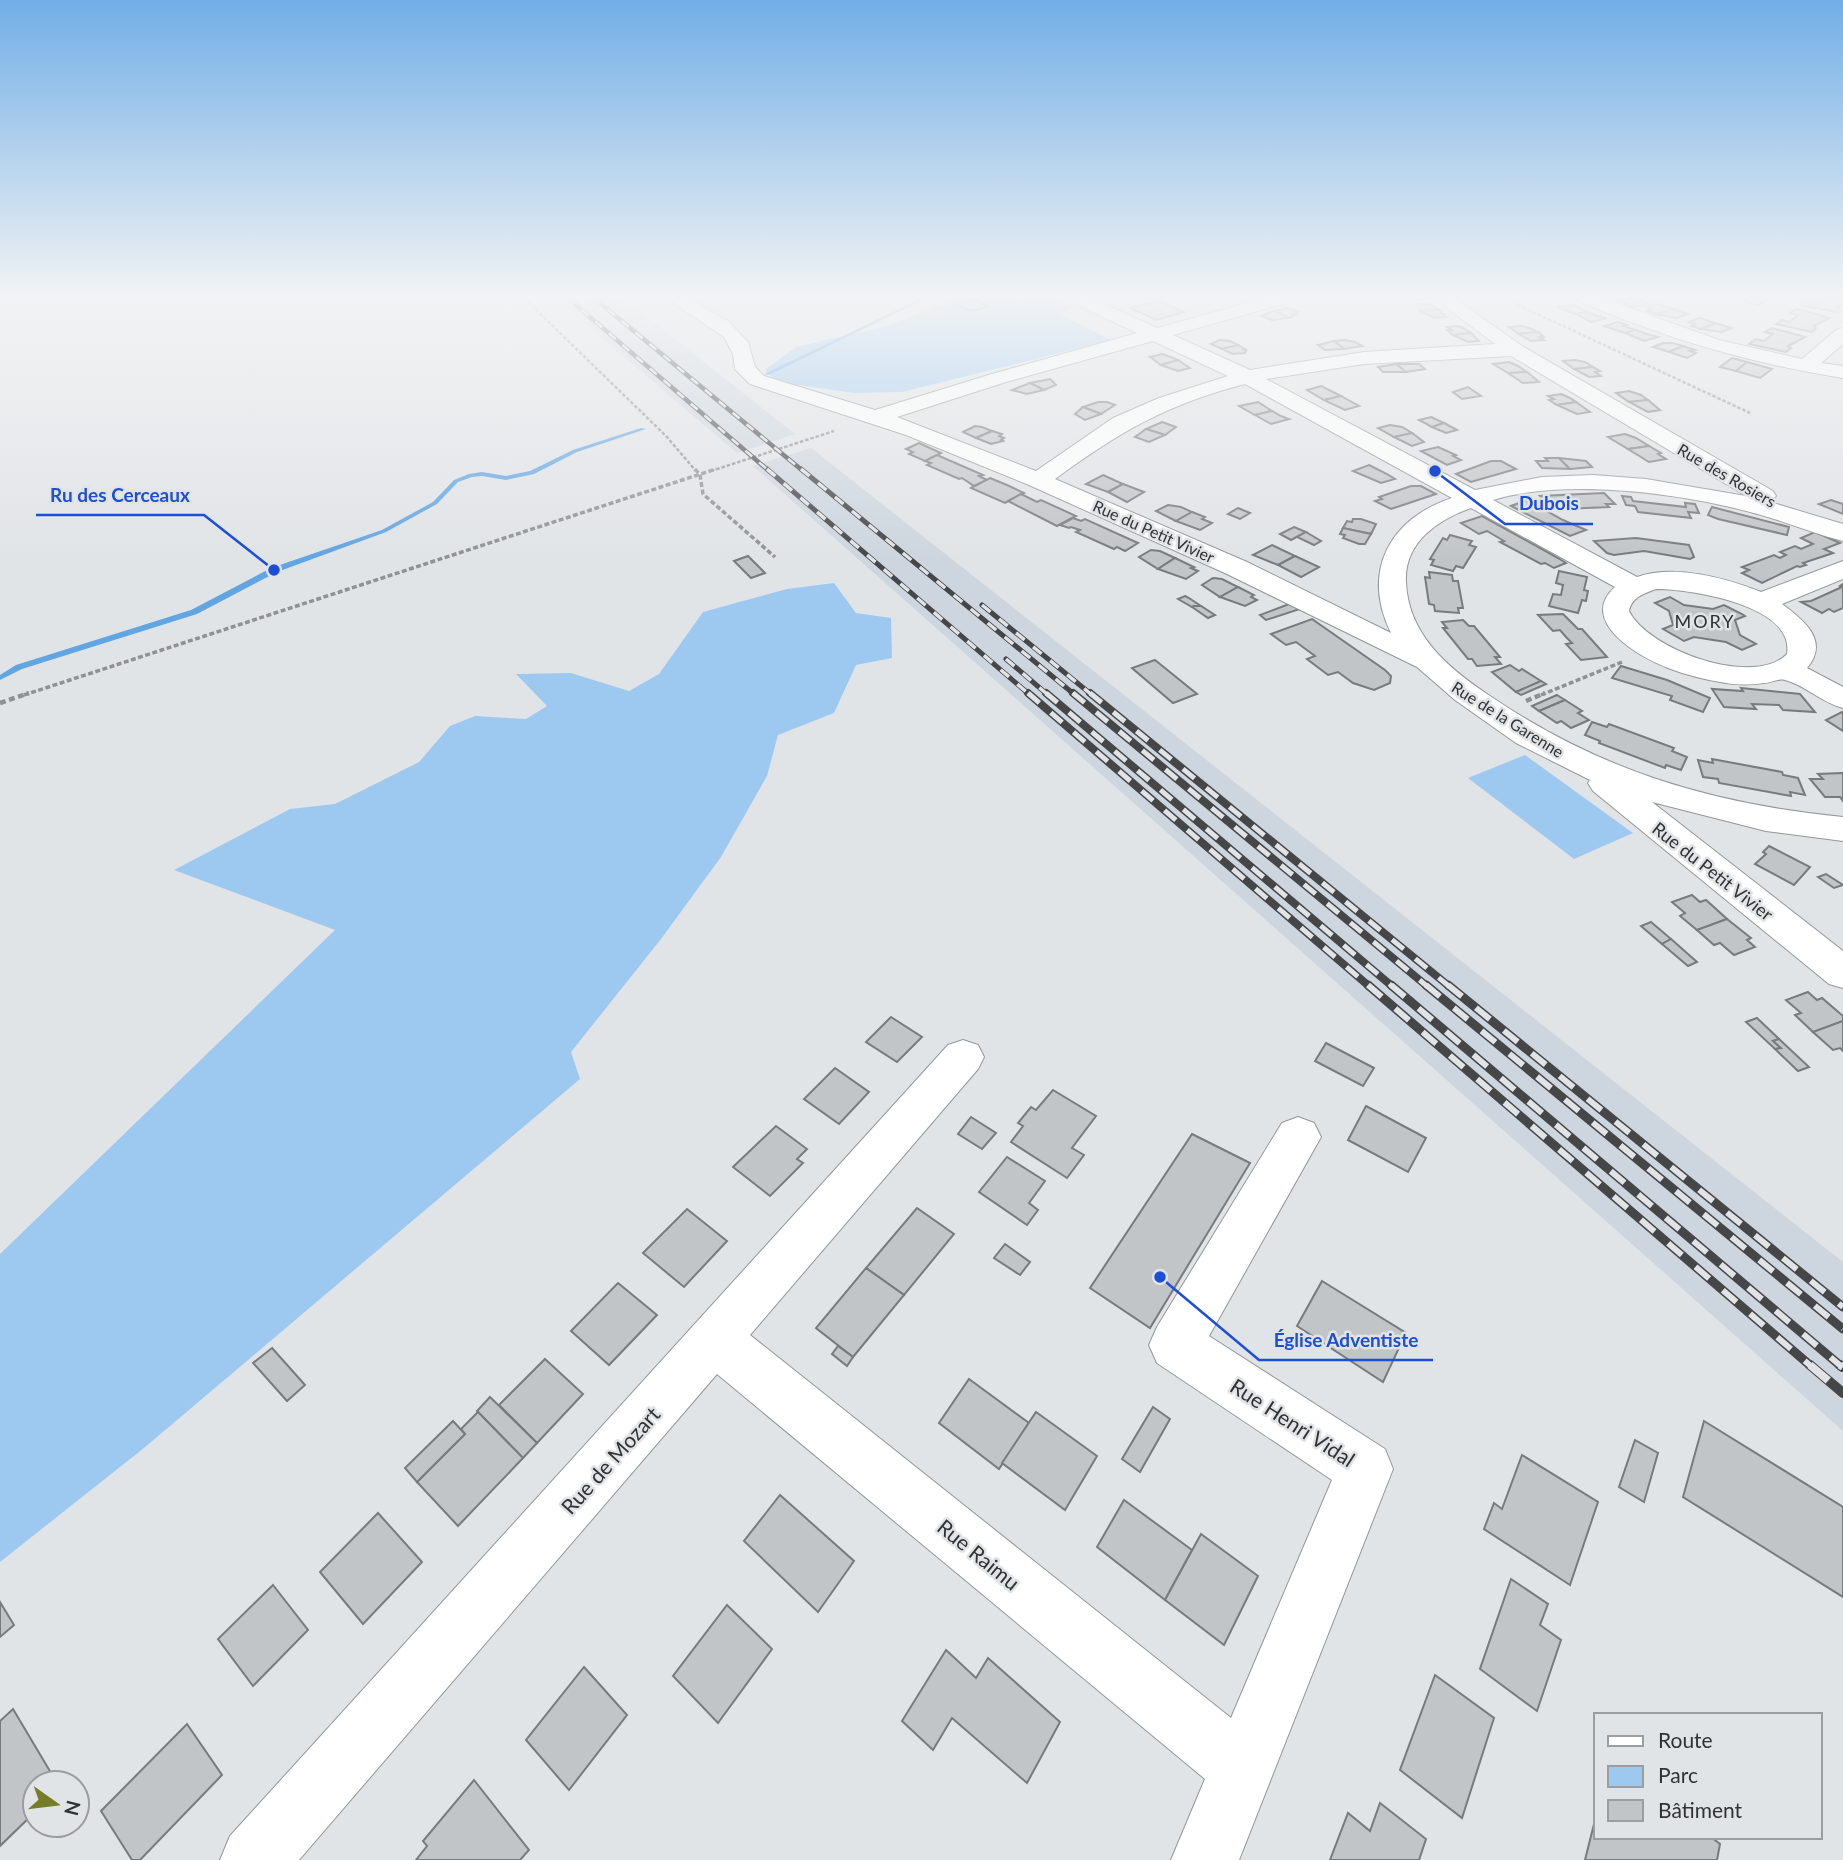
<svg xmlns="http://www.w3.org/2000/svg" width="1843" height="1860" viewBox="0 0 1843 1860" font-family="Lato,sans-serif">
<rect width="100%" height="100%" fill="#e1e4e7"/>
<!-- built -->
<g fill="#cdd6de">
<polygon points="555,298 623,298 795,434 737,453"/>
<polygon points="811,448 1843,1262 1843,1431 753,466"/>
</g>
<!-- green -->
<g fill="#9dc9f1">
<polygon points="959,298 1056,298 1073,307 1061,315 1111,340 902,392 854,393 778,382 765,370 796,347 887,326"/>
<polygon points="834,583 856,613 891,618 892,658 856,665 834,713 778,735 767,776 721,857 661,939 571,1052 580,1079 144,1448 0,1562 0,1254 335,930 174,870 290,809 335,804 419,762 450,726 475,716 526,719 547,706 516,674 571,673 629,691 659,674 703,612 787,589"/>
<polygon points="1525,755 1633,833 1574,859 1468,778"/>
</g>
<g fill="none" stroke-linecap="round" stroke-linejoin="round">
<!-- stream -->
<g fill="#61a5e2" fill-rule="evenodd">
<polygon points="922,298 927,298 769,375 764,374"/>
<polygon points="641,428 646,429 577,452 534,474 506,480 482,476 472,477 458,482 437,504 386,532 277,572 197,614 22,669 0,680 0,675 16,665 191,610 271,568 382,530 433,502 454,480 469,474 482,472 506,476 530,471 573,450"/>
</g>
</g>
<!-- building -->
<g fill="#c2c5c7" stroke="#787b7d" stroke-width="2">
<polygon points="1631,298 1637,299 1649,304 1632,307 1618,299"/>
<polygon points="1749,298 1768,298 1760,305 1744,301"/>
<polygon points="1821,298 1843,298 1843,304 1836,308 1840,309 1836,312 1801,305 1806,301 1814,303"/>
<polygon points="973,299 989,306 973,311 955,305"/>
<polygon points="1159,301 1184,312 1156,320 1131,308"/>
<polygon points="1416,304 1429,304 1439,310 1421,311"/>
<polygon points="1659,304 1673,309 1656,314 1647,311 1652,309 1647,307"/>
<polygon points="1574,305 1587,312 1576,314 1557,307"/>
<polygon points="1288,308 1298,312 1292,314 1296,315 1289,318 1274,311"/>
<polygon points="1673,309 1688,314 1676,318 1656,314"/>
<polygon points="1796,309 1816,314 1829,318 1814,326 1816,328 1812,332 1776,324 1782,320 1790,322 1798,315 1790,313"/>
<polygon points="1439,310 1446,317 1434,318 1421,311"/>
<polygon points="1274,311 1289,318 1272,320 1261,316"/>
<polygon points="1587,312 1597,316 1607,318 1591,322 1576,314"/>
<polygon points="1699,318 1715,323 1701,329 1691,326 1695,324 1689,322"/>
<polygon points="1618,322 1627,325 1624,326 1635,330 1625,333 1604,326"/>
<polygon points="1715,323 1732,328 1722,332 1701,329"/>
<polygon points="1458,326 1465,329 1471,333 1453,335 1447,330 1452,330 1447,327"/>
<polygon points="1522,326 1532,329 1538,332 1519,334 1509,327"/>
<polygon points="1771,328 1791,333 1805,337 1788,346 1791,348 1786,352 1749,344 1756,339 1764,341 1773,334 1765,332"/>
<polygon points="1635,330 1647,334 1658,337 1644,341 1625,333"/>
<polygon points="1538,332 1544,337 1539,337 1544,340 1531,341 1519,334"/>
<polygon points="1471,333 1479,341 1468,342 1453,335"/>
<polygon points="1219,340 1230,341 1238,345 1222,349 1211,344"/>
<polygon points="1345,340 1355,342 1362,346 1344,349 1334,341"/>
<polygon points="1334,341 1344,349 1325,350 1318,345"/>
<polygon points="1663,343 1673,343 1683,346 1669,352 1653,347"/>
<polygon points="1238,345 1245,349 1242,349 1246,351 1245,353 1233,354 1222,349"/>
<polygon points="1683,346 1695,350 1690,351 1696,353 1687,358 1669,352"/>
<polygon points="1162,354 1171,357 1178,360 1161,365 1150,357"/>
<polygon points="1732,358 1747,362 1736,371 1720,367"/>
<polygon points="1178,360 1190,368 1178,371 1161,365"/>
<polygon points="1575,360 1585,362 1593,367 1574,369 1563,361"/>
<polygon points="1509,362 1518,366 1527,372 1508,373 1493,364"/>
<polygon points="1747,362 1772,369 1760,378 1736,371"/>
<polygon points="1396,364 1419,364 1425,369 1406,372"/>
<polygon points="1396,364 1406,372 1383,372 1378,367"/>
<polygon points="1593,367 1600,371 1595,372 1601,376 1589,377 1574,369"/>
<polygon points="1527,372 1539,382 1523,383 1508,373"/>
<polygon points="1050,379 1056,385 1044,390 1030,383"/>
<polygon points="1030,383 1044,390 1027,394 1012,390"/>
<polygon points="1321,386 1341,396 1324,400 1307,390"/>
<polygon points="1468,387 1481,396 1462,399 1453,392"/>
<polygon points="1629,391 1641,395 1648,400 1629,402 1616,393"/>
<polygon points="1561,394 1570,398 1576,402 1557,405 1549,400 1554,399 1548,396"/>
<polygon points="1341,396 1359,406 1345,410 1324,400"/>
<polygon points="1648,400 1660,410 1648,412 1629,402"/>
<polygon points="1098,402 1107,402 1115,405 1101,414 1083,407"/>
<polygon points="1258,402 1272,411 1255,415 1239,406"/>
<polygon points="1576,402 1590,412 1577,414 1557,405"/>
<polygon points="1083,407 1101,414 1085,420 1075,414"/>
<polygon points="1272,411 1281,416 1289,419 1271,424 1255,415"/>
<polygon points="1431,417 1444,423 1432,427 1419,420"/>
<polygon points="1162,422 1176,427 1165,435 1146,429"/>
<polygon points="1444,423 1457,430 1446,433 1432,427"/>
<polygon points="1390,425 1402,427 1412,433 1394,437 1378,428"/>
<polygon points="975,426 982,427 992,431 976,438 963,432"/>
<polygon points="1146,429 1165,435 1149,442 1135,437"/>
<polygon points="992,431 1002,434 999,436 1004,438 1001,440 1003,441 991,444 976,438"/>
<polygon points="1412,433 1424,442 1412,446 1394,437"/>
<polygon points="1625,434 1636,438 1649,446 1628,449 1608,437"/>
<polygon points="919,443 941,453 925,461 909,454 913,452 906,449"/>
<polygon points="1649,446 1661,453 1658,454 1666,459 1649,462 1628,449"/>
<polygon points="1438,447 1456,455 1453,456 1461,460 1447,465 1421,451"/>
<polygon points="937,455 983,475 979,476 987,480 974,486 962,478 959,479 927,465 931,463 925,461"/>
<polygon points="1545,458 1559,458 1570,469 1542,468 1536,461 1548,461"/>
<polygon points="1559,458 1586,461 1592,467 1570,469"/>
<polygon points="1491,461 1501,461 1516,469 1471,482 1456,474"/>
<polygon points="1369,465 1387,474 1395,479 1381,483 1353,471"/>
<polygon points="1103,475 1123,484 1108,492 1086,484"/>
<polygon points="990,478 1007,485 1024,493 1005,503 971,488"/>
<polygon points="1123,484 1144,492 1127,502 1108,492"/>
<polygon points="1411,486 1421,486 1436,494 1391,509 1375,501 1382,499 1379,497"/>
<polygon points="1604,493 1615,504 1606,504 1609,507 1564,509 1561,506 1551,506 1540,496"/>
<polygon points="1021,494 1037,502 1041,500 1076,516 1057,526 1008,501"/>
<polygon points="1622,496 1631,497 1633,501 1686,507 1685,503 1695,504 1699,513 1688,512 1691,518 1638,512 1635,506 1626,505"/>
<polygon points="1527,500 1563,520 1586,530 1570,536 1511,506"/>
<polygon points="1831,500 1843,504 1843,514 1819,504"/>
<polygon points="1168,505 1181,507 1192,512 1176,521 1156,511"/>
<polygon points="1712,507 1789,527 1787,535 1718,519 1708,515"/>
<polygon points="1238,508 1250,513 1240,519 1228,514"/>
<polygon points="1192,512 1205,517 1202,519 1212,523 1200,530 1176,521"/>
<polygon points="1482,516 1558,558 1566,563 1554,568 1545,563 1541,564 1500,542 1504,541 1487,531 1479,534 1461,523"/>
<polygon points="1073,518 1081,521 1085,519 1138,543 1125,551 1117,547 1114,549 1076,532 1080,530 1071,527 1069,528 1060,525"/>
<polygon points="1353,519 1361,519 1376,524 1371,534 1343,528 1347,521 1352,522"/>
<polygon points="1294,527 1306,532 1291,540 1280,534"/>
<polygon points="1343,528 1371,534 1365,544 1359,544 1343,538 1345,535 1340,534"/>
<polygon points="1306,532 1321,541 1314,545 1297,537"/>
<polygon points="1815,532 1840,543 1824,549 1833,553 1803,563 1806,565 1800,567 1797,566 1762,583 1742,573 1749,570 1742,567 1774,555 1780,558 1786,555 1780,552 1795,546 1801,549 1813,544 1801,538"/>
<polygon points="1450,535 1472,541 1469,545 1476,547 1463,568 1456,566 1453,571 1431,565 1434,560 1430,559 1443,538 1447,540"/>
<polygon points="1636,538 1689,545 1694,557 1690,559 1644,551 1614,555 1607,553 1594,541"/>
<polygon points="1272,545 1295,556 1278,565 1253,555"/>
<polygon points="1151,550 1160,551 1175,558 1158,569 1139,557"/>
<polygon points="748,556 765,573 751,578 734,561"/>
<polygon points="1295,556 1319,567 1301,577 1278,565"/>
<polygon points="1175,558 1194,567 1191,568 1198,571 1186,579 1158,569"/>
<polygon points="1559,571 1587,577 1584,590 1588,591 1586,601 1582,600 1578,613 1549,606 1553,594 1561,595 1563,585 1556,583"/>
<polygon points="1429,572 1452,575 1453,581 1458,581 1463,608 1458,608 1459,613 1435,611 1434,605 1429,604 1425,577 1430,578"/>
<polygon points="1213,578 1222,579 1238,587 1220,597 1202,585"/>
<polygon points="1843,584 1843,608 1834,612 1829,609 1822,613 1801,602 1811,601 1842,587 1840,586"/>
<polygon points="1238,587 1254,595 1251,597 1257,600 1245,606 1220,597"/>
<polygon points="1185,596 1189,598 1201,606 1192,607 1178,599"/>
<polygon points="1670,597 1684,605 1713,609 1724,605 1742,614 1745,616 1735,620 1740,635 1756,644 1742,650 1726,642 1694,637 1684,641 1663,629 1673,625 1669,611 1655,603"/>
<polygon points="1292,603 1300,609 1266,620 1260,615"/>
<polygon points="1194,606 1201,606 1215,615 1208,618 1192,607"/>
<polygon points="1563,614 1578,629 1582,629 1607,657 1581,660 1566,644 1572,643 1566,637 1560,630 1553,631 1538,615"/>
<polygon points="1312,619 1385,670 1391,676 1390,683 1374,690 1353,683 1338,672 1328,675 1307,659 1315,656 1296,642 1286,645 1271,634"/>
<polygon points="1463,620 1469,626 1474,626 1500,657 1495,657 1501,664 1477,666 1472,659 1468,659 1443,628 1447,628 1442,622"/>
<polygon points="1155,660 1197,694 1173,703 1132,668"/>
<polygon points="1510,665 1519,671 1522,669 1541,681 1516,692 1492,672"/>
<polygon points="1621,666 1667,680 1710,698 1703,712 1670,700 1672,696 1612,678"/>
<polygon points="1541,681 1546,684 1521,695 1516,692"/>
<polygon points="1741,688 1800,694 1815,712 1783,710 1779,705 1752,704 1756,709 1724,707 1712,689 1743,691"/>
<polygon points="1557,695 1565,700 1539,711 1532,706"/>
<polygon points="1565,700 1582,711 1578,713 1589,720 1571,728 1561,721 1557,723 1539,711"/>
<polygon points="1842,712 1843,713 1843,731 1826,720"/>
<polygon points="1592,722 1607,727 1609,724 1674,748 1672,751 1687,757 1681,770 1666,765 1665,768 1599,743 1600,741 1585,735"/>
<polygon points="1712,759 1782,772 1783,775 1798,778 1805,795 1790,792 1791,796 1719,783 1718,779 1703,777 1698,760 1713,763"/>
<polygon points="1843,773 1843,801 1840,797 1825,797 1810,779 1823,779 1818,774"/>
<polygon points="1769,846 1810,867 1794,885 1755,864 1766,854 1763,852"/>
<polygon points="1826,874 1843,885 1834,888 1818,877"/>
<polygon points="1692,895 1700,902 1706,900 1727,919 1697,930 1680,916 1685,913 1672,902"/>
<polygon points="1727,919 1751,938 1747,940 1755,947 1734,955 1720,943 1714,945 1697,930"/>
<polygon points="1651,922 1671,939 1662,944 1641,926"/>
<polygon points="1671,939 1697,962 1688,966 1662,944"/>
<polygon points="1808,992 1817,1000 1822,998 1843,1016 1843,1021 1813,1032 1795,1015 1801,1013 1786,1000"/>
<polygon points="891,1017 922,1037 897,1062 866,1042"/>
<polygon points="1757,1018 1779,1039 1773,1041 1781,1048 1775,1049 1746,1022"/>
<polygon points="1843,1021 1843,1051 1840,1048 1833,1050 1813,1032"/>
<polygon points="1779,1039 1809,1067 1798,1071 1775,1049 1781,1048 1773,1041"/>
<polygon points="1326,1043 1374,1068 1363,1086 1315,1061"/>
<polygon points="835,1068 869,1092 839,1124 804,1099"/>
<polygon points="1053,1090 1096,1116 1072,1148 1084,1155 1067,1178 1011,1142 1023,1126 1018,1123 1031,1107 1036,1110"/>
<polygon points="1366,1106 1426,1138 1408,1172 1348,1140"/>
<polygon points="971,1117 996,1133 982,1149 958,1134"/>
<polygon points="776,1126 807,1149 797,1159 803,1163 770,1196 733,1167"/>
<polygon points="1192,1134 1250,1163 1150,1328 1090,1288"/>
<polygon points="1007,1157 1045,1181 1029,1203 1038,1210 1027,1225 979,1192"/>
<polygon points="917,1208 954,1234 904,1295 866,1268"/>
<polygon points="687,1209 727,1241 684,1287 643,1253"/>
<polygon points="1005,1244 1030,1262 1020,1275 994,1258"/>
<polygon points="866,1268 904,1295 853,1357 816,1328"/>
<polygon points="1322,1281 1406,1333 1383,1382 1297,1326"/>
<polygon points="618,1283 657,1315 609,1365 571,1331"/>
<polygon points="838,1346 853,1357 847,1366 832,1354"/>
<polygon points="272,1348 305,1385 287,1401 253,1363"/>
<polygon points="545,1359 583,1394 537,1443 499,1405"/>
<polygon points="969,1379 1029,1423 999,1469 939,1423"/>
<polygon points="490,1397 537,1443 523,1458 477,1411"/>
<polygon points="1153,1407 1170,1419 1140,1472 1122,1459"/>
<polygon points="478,1412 523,1458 458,1526 417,1482 465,1434 461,1429"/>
<polygon points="1036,1412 1097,1456 1065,1510 1002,1463"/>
<polygon points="453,1421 465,1434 417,1482 405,1468"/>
<polygon points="1704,1421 1843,1507 1843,1597 1683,1497"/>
<polygon points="1635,1440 1658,1453 1644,1502 1619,1487"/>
<polygon points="1522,1455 1598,1502 1570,1585 1484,1529 1494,1503 1502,1509"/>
<polygon points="780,1495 854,1561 818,1612 744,1541"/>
<polygon points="1124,1500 1192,1550 1165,1600 1097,1547"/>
<polygon points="378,1513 422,1562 363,1624 320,1572"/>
<polygon points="1201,1534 1258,1576 1224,1645 1165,1600"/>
<polygon points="1511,1579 1548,1604 1540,1625 1561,1640 1537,1711 1480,1669"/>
<polygon points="273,1585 308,1630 253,1686 218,1639"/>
<polygon points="0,1602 14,1625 0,1637"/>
<polygon points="727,1605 772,1649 718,1723 673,1676"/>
<polygon points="946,1650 976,1678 988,1658 1060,1722 1027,1783 952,1718 933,1750 902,1721"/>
<polygon points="584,1667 627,1715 569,1790 526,1740"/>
<polygon points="1435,1675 1494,1718 1462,1818 1400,1770"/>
<polygon points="13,1709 57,1783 35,1783 35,1812 0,1846 0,1721"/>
<polygon points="187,1724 222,1775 140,1860 132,1860 101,1811"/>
<polygon points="474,1780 529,1850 520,1860 416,1860 427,1846 423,1841"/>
<polygon points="1380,1803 1426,1839 1419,1860 1330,1860 1348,1813 1370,1831"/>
<polygon points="1596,1816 1596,1837 1711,1837 1720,1844 1717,1860 1585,1860"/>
</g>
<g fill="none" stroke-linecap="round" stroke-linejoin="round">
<!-- minor casing -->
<g stroke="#949799" stroke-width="2">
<g id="minor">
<path d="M666,298H687L728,321L748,342L755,367L764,376L875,410L992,374L1137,333L1071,302L1068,298H1091L1157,328L1265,298H1293L1290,302L1173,335L1250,370L1364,352L1495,344L1434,298H1454L1522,346L1773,491L1776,496L1770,502L1843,524V541C1812,533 1782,520 1750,512C1678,493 1565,478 1493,500L1637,577C1675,564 1726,578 1761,592L1843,561V579L1782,604C1804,620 1830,641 1807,668L1843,687V708C1822,703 1805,685 1785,680C1779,678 1770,683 1764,683C1751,685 1739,685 1726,683C1707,680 1686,675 1668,668C1639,657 1577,621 1615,587L1471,508C1437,520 1404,543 1406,582C1408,635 1449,669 1490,696C1600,771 1712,804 1843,817V841L1766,831L1652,802L1843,951V988L1829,984L1593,791L1588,783L1590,780L1516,743L1455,700L1417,667L1227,574L1029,485L906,435L750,384L735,369L733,354L724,337ZM1153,341L1228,376L1159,398L1113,418L1036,471L897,417L1006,382ZM1511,356L1746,496L1646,479L1593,475L1542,477L1475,490L1266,379L1364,364ZM1245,384L1452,498C1389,519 1361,572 1391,633L1247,562L1055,479C1119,432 1167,404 1245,384ZM1656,589C1690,589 1795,605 1787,654C1754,688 1648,650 1629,611C1632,597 1643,594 1656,589Z"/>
<path d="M1578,298H1602L1719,340L1802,359L1836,330L1843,328V344L1821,363L1843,366V378C1752,364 1665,338 1581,302Z"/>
<polygon points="963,1040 978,1045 984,1057 978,1069 750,1335 1231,1718 1332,1480 1157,1363 1149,1345 1157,1327 1282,1123 1298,1117 1314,1123 1321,1137 1209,1336 1385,1449 1393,1469 1239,1860 1171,1860 1205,1779 717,1374 299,1860 220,1860 230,1836 948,1045"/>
</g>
</g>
<!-- path-far2 -->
<g stroke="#8f9194" stroke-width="2.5" stroke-dasharray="3.5 2" stroke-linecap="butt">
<polyline points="524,298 666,436 696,471"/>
<polyline points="1503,298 1750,413"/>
<polyline points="711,471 834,431"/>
</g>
<!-- path-far1 -->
<g stroke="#8f9194" stroke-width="3.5" stroke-dasharray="5 2.5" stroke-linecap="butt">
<polyline points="695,469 700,475 703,494 775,557"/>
<polyline points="24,695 716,469"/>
<polyline points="1541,695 1622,662"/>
</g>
<!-- path -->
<g stroke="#8f9194" stroke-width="4.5" stroke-dasharray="6 3.5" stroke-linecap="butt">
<polyline points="1526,701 1545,693"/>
<polyline points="0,703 29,693"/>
</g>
<!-- minor -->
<use href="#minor" fill="#fff" fill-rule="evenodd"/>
<!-- rail-far4 casing -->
<g stroke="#454648" stroke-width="4.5">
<g id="rail-far4">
<polyline points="568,298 769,471"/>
<polyline points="594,298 803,471"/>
</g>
</g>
<!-- rail-far3 casing -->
<g stroke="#454648" stroke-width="5">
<g id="rail-far3">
<polyline points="767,469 1030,695"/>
<polyline points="801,469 1075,695"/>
<polyline points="982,605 1092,695"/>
<polyline points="1006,659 1048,695"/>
</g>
</g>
<!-- rail-far2 casing -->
<g stroke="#454648" stroke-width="8">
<g id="rail-far2">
<polyline points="1028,693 1370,987"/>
<polyline points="1046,693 1393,987"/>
<polyline points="1073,693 1428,987"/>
<polyline points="1090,693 1450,987"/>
</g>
</g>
<!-- rail-far1 casing -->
<g stroke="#454648" stroke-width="9">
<g id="rail-far1">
<polyline points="1368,985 1812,1367"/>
<polyline points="1391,985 1842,1367"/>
<polyline points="1426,985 1843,1329"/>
<polyline points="1448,985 1843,1307"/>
</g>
</g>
<!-- rail casing -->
<g stroke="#454648" stroke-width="10">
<g id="rail">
<polyline points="1810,1365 1843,1393"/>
<polyline points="1840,1365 1843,1367"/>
</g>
</g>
<!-- rail-far4 -->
<use href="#rail-far4" stroke="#e1e4e7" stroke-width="2.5" stroke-dasharray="9" stroke-linecap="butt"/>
<!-- rail-far3 -->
<use href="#rail-far3" stroke="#e1e4e7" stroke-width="3.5" stroke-dasharray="11" stroke-linecap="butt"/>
<!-- rail-far2 -->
<use href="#rail-far2" stroke="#e1e4e7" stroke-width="5" stroke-dasharray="15" stroke-linecap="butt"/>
<!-- rail-far1 -->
<use href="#rail-far1" stroke="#e1e4e7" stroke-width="6" stroke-dasharray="18" stroke-linecap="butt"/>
<!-- rail -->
<use href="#rail" stroke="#e1e4e7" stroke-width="8" stroke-dasharray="24" stroke-linecap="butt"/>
</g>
<!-- sky -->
<linearGradient id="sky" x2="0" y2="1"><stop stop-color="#72aee6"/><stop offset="0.53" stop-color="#f2f3f4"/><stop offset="1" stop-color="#f2f3f4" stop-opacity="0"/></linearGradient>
<rect width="1843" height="558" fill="url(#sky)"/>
<g text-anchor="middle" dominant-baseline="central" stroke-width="5" stroke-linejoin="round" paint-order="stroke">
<!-- far-street labels -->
<g font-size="16" fill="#313234" stroke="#e1e4e7">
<text transform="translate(1727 475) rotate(30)">Rue des Rosiers</text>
<text transform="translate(1154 531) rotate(24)">Rue du Petit Vivier</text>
<text transform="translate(1508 719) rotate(32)">Rue de la Garenne</text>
</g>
<!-- far-quarter labels -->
<g font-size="18" letter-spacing="2" fill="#2f3133" stroke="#e1e4e7">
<text x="1705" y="621">MORY</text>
</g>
<!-- street labels -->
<g font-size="18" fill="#313234" stroke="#e1e4e7">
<text transform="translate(1713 871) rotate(38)">Rue du Petit Vivier</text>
</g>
<!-- near-street labels -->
<g font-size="21" fill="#313234" stroke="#e1e4e7">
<text transform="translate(1293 1422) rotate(33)">Rue Henri Vidal</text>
<text transform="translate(610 1460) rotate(-48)">Rue de Mozart</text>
<text transform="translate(979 1554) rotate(39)">Rue Raimu</text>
</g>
</g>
<!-- callouts -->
<path fill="none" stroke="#1d4ed8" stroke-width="2.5" d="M274 570L204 515H36M1435 471L1505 524H1593M1160 1277L1259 1360H1433"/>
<g fill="#1d4ed8" stroke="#e1e4e7" stroke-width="2.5">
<circle cx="274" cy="570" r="7"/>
<circle cx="1435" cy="471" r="7"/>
<circle cx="1160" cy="1277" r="7"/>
</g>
<g font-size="19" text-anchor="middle" font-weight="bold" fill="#1d4ed8" stroke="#e1e4e7" stroke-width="5" stroke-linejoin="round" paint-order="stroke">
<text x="120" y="502">Ru des Cerceaux</text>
<text x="1549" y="510">Dubois</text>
<text x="1346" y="1347">Église Adventiste</text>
</g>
<!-- legend -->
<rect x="1594" y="1713" width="228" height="126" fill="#e1e4e7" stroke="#9b9d9f" stroke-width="2"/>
<rect x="1608" y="1736" width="35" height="10" fill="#ffffff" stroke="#9b9d9f" stroke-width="2"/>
<text x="1658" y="1748" font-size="21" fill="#313234">Route</text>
<rect x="1608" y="1766" width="35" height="21" fill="#9dc9f1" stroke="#9b9d9f" stroke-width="2"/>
<text x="1658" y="1783" font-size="21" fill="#313234">Parc</text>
<rect x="1608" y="1800" width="35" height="21" fill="#c2c5c7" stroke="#9b9d9f" stroke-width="2"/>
<text x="1658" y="1818" font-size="21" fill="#313234">Bâtiment</text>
<!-- north arrow -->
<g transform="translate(56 1804) rotate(104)"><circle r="33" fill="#e1e4e7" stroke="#9b9d9f" stroke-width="2"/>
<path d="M0-5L12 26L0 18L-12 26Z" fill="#767d28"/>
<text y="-10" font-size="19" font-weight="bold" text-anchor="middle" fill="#313234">N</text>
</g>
</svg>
